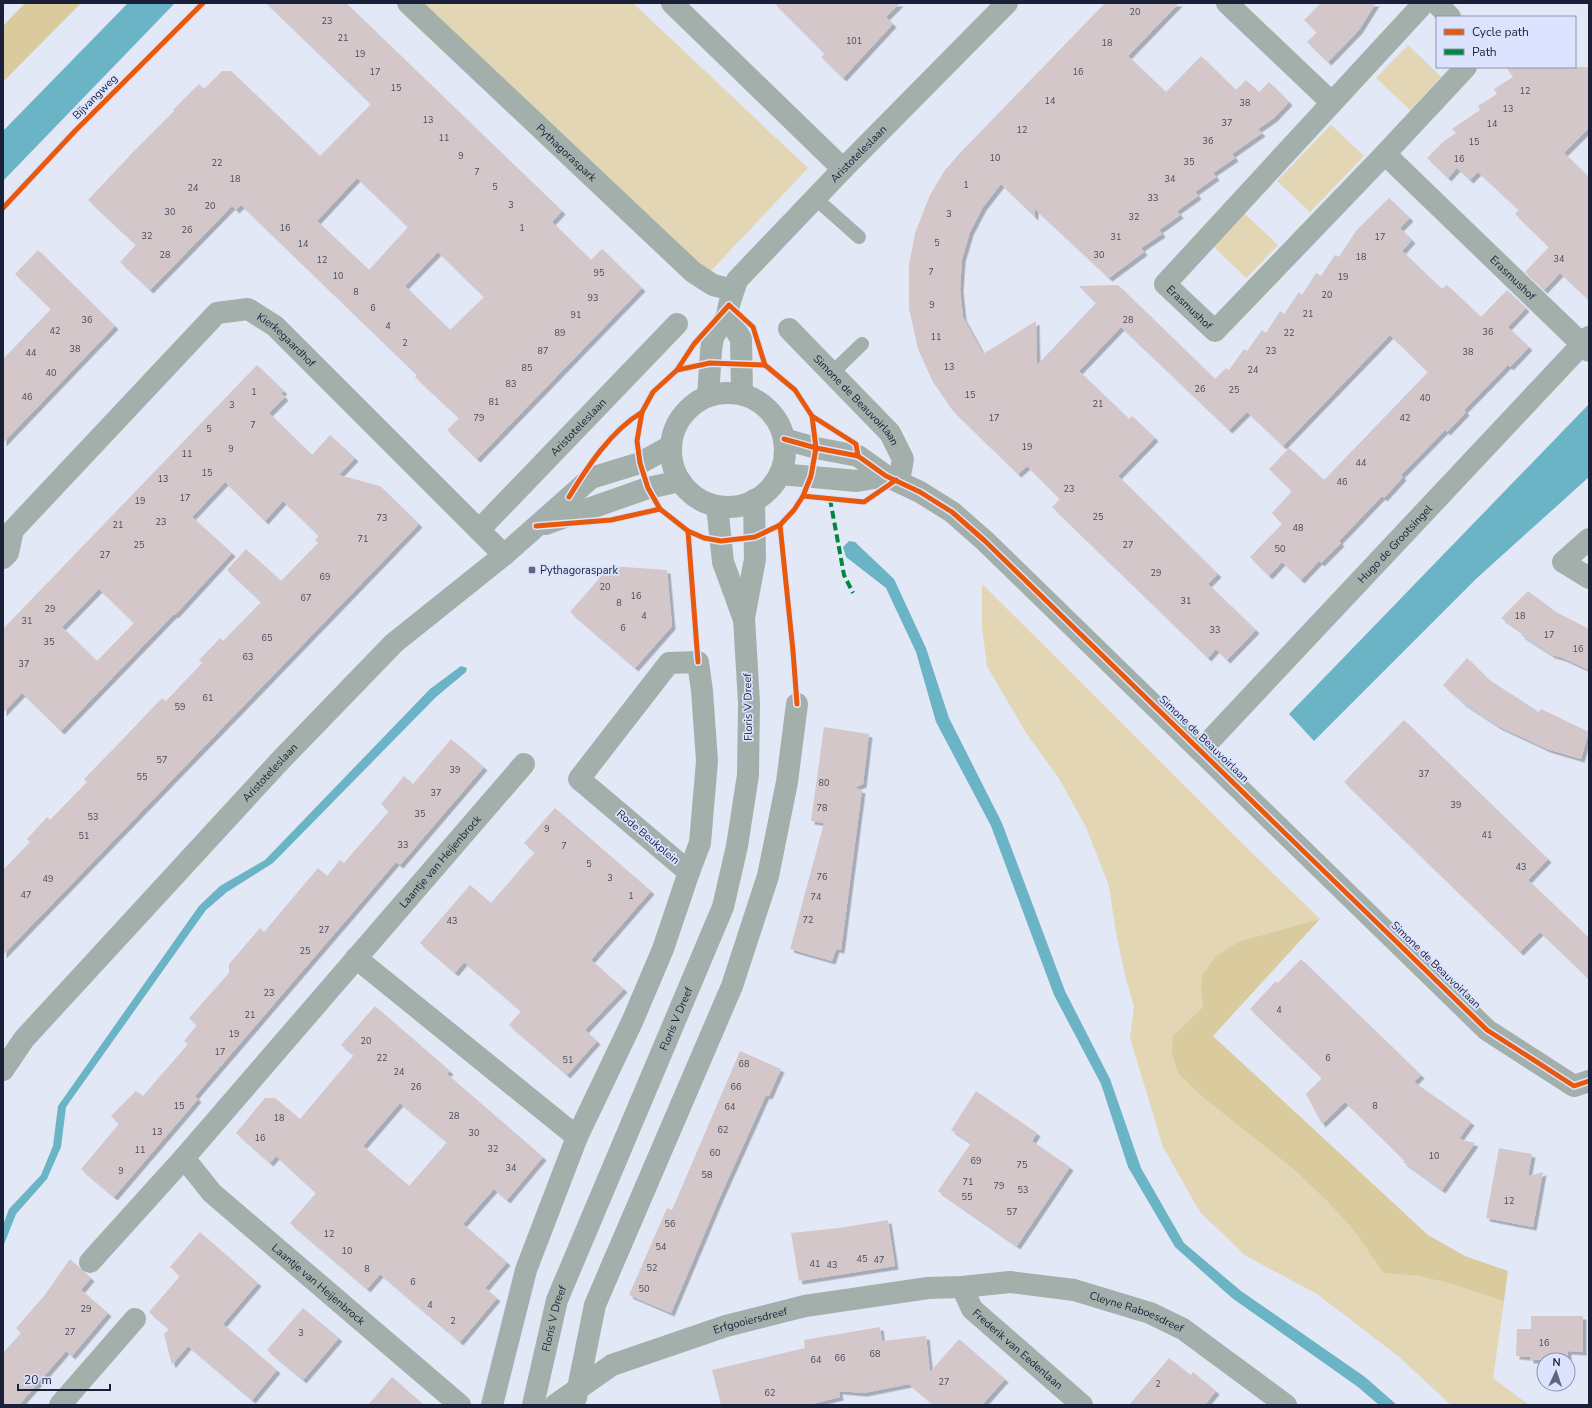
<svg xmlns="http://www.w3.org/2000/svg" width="1592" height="1408" viewBox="0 0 1592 1408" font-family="'Nunito Sans',sans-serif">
<defs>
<filter id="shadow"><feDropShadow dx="3.5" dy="3.5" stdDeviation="0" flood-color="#0004"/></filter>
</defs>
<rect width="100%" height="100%" fill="#e3e8f7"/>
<!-- green -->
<g fill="#e2d6b4">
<polygon points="421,3 633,3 808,168 708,274"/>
<polygon points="1408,45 1441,77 1410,110 1376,78"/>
<polygon points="1331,125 1364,156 1310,212 1277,181"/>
<polygon points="1244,213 1278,245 1246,278 1213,246"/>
<polygon points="982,584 1250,851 1320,919 1240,941 1201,993 1203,1007 1173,1036 1206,1100 1291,1167 1327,1201 1356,1233 1383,1273 1419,1276 1448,1283 1504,1301 1493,1378 1529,1405 1451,1405 1398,1356 1317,1294 1246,1256 1200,1212 1163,1147 1130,1038 1134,1006 1126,979 1116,933 1109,886 1086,827 1058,777 1026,733 987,666 982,627"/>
</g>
<!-- forest -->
<g fill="#d9cb9d">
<polygon points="25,3 81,3 3,82 3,26"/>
<polygon points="1320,919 1213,1036 1428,1235 1465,1256 1508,1271 1504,1301 1448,1283 1419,1276 1383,1273 1356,1233 1327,1201 1291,1167 1206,1100 1178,1073 1172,1053 1173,1036 1203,1007 1201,993 1202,976 1216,956 1240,941"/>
</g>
<!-- water -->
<g fill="#6ab4c6">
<polygon points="128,3 175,3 3,181 3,131"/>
<polygon points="1589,404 1589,477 1477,578 1314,741 1289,714"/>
<polygon points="849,541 855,542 894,579 926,648 949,718 1002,823 1065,991 1110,1079 1141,1168 1184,1243 1241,1291 1365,1377 1397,1405 1379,1405 1358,1387 1232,1298 1175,1247 1128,1167 1101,1084 1054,995 991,826 936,722 916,652 886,588 846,557 843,547"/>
<polygon points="461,666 467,668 466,672 436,697 273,863 227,892 206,910 66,1107 61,1147 47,1179 16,1214 3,1247 3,1225 9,1209 41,1175 53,1146 58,1106 199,906 220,886 265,860 430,689"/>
</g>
<!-- building -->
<g fill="#d4c7ca" fill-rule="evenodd" filter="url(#shadow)">
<path d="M266,3H346L562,211L552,222L591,260L602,249L642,288L477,459L447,430L459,418L415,377L417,375L241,205L236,210L232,206L150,290L120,262L136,245L88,200L135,150L174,111L173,110L199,84L204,89L222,71H231L320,156L371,104ZM357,178L408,227L369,270L317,221ZM438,252L484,297L450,330L405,286Z"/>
<polygon points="774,3 900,3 886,17 893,24 843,78 821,57 825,54"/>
<polygon points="1105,3 1179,3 1128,56 1166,92 1201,56 1236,90 1246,80 1259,92 1269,82 1289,102 1274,118 1258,129 1262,133 1232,154 1235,158 1213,173 1216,177 1195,192 1198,196 1177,211 1180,215 1159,230 1162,234 1141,248 1144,252 1109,278 1035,209 1035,217 1001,184 983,207 970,232 962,259 960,289 963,317 983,354 1036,321 1037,365 1096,303 1079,286 1118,285 1215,379 1226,368 1229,370 1244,349 1247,351 1262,330 1266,333 1280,311 1284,314 1299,292 1302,295 1316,273 1321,276 1335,255 1339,257 1356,231 1389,198 1410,218 1400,228 1412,240 1402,251 1442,289 1447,285 1481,317 1507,290 1526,308 1508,327 1529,347 1510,367 1508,365 1464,410 1466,412 1447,432 1445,430 1401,475 1403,477 1384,498 1382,496 1339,541 1341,543 1321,563 1319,561 1301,580 1282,562 1269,576 1250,557 1282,524 1272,513 1292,491 1269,469 1289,448 1324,480 1428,372 1390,335 1283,446 1247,412 1229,430 1121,327 1079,371 1129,419 1132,416 1155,438 1118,476 1218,574 1208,584 1256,630 1227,660 1216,649 1208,658 1052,507 1060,499 1027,466 1018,474 953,411 933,382 918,349 909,309 909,265 915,233 930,195 945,170 960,153"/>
<polygon points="1321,3 1376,3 1359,30 1328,62 1307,42 1317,32 1304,20"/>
<polygon points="1506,67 1589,67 1589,128 1564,153 1589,177 1589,300 1560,273 1544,290 1525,272 1549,247 1515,214 1519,210 1478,172 1470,180 1457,168 1448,178 1427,158 1444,141 1456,133 1452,129 1480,110 1478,106 1497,94 1494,89 1513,77"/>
<polygon points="38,250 115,326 3,443 3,359 51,309 15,274"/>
<path d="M257,365L284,391L281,393L285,397L269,413L312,455L330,435L355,458L339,475L380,486L419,524L3,955V870L30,842L27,839L47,817L50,820L87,782L84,779L123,739L162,698L166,701L202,663L199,660L220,638L223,641L261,602L227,570L246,549L281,581L318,543L315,540L319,536L283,501L265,521L225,482L192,517L232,553L175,615L174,614L171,617L61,731L22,693L3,713V629ZM99,589L134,623L97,661L62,627Z"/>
<polygon points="610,566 667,570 672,626 635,668 570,612"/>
<polygon points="1528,591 1556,612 1589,629 1589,670 1563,658 1552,655 1521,635 1523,633 1501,618"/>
<polygon points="1467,658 1488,679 1539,712 1541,709 1589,732 1581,759 1547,749 1498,726 1463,703 1443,685"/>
<polygon points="1404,720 1548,859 1528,880 1589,938 1589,979 1540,932 1520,952 1344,782"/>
<polygon points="824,727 869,734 863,784 854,788 862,790 841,950 836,949 832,961 790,949 824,823 811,821"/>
<polygon points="451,739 484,767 400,865 396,862 195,1096 198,1099 114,1197 81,1169 119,1124 111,1116 136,1091 143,1096 188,1044 184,1041 197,1025 189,1018 229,973 229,964 260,928 264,932 318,868 327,876 340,860 344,863 389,811 381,804 404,776 413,784"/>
<polygon points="555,808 651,891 591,960 624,989 585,1030 597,1041 567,1075 509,1025 521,1011 464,962 455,973 420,943 470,885 491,903 535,852 524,843"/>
<polygon points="1301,959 1421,1075 1414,1082 1471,1122 1459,1139 1475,1143 1442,1190 1403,1162 1404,1160 1345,1102 1322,1124 1306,1094 1322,1078 1250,1009 1276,981 1278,983"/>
<path d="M375,1006L450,1071L447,1074L543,1157L507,1200L494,1189L463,1224L507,1262L485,1288L497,1298L460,1342L380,1274L367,1289L290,1223L316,1193L276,1156L270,1163L236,1133L265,1098H275L300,1119L354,1055L341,1045ZM400,1103L447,1142L409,1186L363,1146Z"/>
<polygon points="740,1051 781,1069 769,1096 766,1095 720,1197 671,1313 629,1295 667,1208 672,1210"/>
<polygon points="976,1091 1037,1133 1032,1141 1070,1167 1017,1246 938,1191 971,1143 951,1130"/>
<polygon points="1499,1148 1532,1154 1528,1176 1543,1172 1533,1227 1486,1218"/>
<polygon points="888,1220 895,1266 799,1281 791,1233 839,1228"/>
<polygon points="200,1232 258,1283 223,1324 277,1370 252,1400 188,1346 172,1365 164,1334 169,1329 149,1312 180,1276 170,1267"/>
<polygon points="70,1259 91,1278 81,1290 108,1313 72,1356 66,1351 19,1405 3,1405 3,1353 21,1333 16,1328 44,1296"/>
<polygon points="303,1308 339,1338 303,1380 267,1350"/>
<polygon points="1531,1316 1583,1316 1583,1352 1568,1351 1568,1360 1530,1360 1530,1357 1516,1356 1517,1329 1531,1329"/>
<polygon points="880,1327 882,1341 926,1336 930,1372 959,1339 1005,1379 982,1405 934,1405 909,1384 864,1393 839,1391 840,1397 808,1405 721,1405 712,1370 805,1348 804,1340"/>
<polygon points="1169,1358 1191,1375 1193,1372 1216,1391 1205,1405 1129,1405"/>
<polygon points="392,1377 424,1405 368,1405"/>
</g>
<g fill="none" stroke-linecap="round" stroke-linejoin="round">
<!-- service -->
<g stroke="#a3afaa" stroke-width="14">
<polyline points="815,198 859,237"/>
<polyline points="832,373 862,344"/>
</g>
<!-- minor -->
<g stroke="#a3afaa" stroke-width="22">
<path id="s1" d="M408,3L693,272L713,285L733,290"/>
<polyline points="672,3 843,169"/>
<polyline points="1227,3 1331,102"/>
<path id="s2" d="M1424,3L1165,284L1215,331L1385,154L1466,67"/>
<polyline points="1436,3 1450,17"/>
<path id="s3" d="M1385,154L1589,351"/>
<polyline points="727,316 741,339 742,394"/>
<path id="s4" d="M789,329L890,433L903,459L899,481"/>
<path id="s5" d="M708,396L711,351L713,337L727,316L729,305L737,280L843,169L1007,3"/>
<polyline points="784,439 816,448 858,456 886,476 920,492 952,512 985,541 1487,1030 1574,1086 1589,1081"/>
<polyline points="780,474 857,481 886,476"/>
<path id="s6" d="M479,530L677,324"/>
<polyline points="1589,539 1563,562 1589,578"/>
<path id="s7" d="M3,558L8,553L13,530L217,313L248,309L275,326L504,555"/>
<polygon points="698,662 702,691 707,761 700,843 689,872 579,779 669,663"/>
<path id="s8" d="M1201,750L1589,337"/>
<polyline points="356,958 577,1137"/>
<path id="s9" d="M184,1158L212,1193L460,1405"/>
<path id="s10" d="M90,1262L184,1158L524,764"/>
<path id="s11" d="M962,1287L972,1309L1082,1405"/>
<polyline points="576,1398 595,1305 732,986 768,876 787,782 797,704"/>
<polyline points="60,1405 135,1319"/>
<polyline points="492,1405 526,1270 577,1137 632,1022 663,949 689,872"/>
<path id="s12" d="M555,1405L612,1365L726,1326L805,1306L928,1288L962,1287L1010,1282L1074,1290L1150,1313L1183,1329L1286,1405"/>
</g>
<!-- tertiary -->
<g stroke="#a3afaa" stroke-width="22">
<circle cx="728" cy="450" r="57"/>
<polyline points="717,506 723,562 743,617"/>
<polyline points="545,524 648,488 680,481"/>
<path id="s13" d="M3,1070L24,1039L278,763L394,643L504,555L591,478L640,463L671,446"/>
<path id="s14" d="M533,1405L557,1300L723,907L737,846L748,775L749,703L744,618L755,559L754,500"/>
</g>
<!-- quiet -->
<polyline stroke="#00873e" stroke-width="4" stroke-dasharray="8 4" stroke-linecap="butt" points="830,499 844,575 853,593"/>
<!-- cycleway casing -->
<g stroke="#dbe3ff" stroke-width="8">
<g id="cycleway">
<polyline points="3,208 75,131 203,3"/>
<polygon points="710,363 765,365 795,390 812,416 816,448 811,476 803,496 794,510 780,525 755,537 721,541 704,538 688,531 660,509 648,488 640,463 637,441 642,412 653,392 677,370"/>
<polyline points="677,370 694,344 729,305 753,327 765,365"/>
<polyline points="812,416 856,444 858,456"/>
<polyline points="784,439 816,448 858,456 886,476 920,492 952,512 985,541 1487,1030 1574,1086 1589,1081"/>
<polyline points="803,496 864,502 896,480"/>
<path d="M569,497C588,466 610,432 642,412"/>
<polyline points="780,525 793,651 797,704"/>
<polyline points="536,526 611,520 660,509"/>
<polyline points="688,531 698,662"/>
</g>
</g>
<!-- cycleway -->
<use href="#cycleway" stroke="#e8590c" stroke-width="5"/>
</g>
<!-- markers -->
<rect fill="#60667c" stroke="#dbe3ff" stroke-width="1.5" x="528" y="566" width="8" height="8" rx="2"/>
<g text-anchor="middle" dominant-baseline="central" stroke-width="3.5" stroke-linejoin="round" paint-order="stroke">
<!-- number labels -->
<g font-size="9" fill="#484a5d">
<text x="1135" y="12">20</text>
<text x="327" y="21">23</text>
<text x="343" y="38">21</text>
<text x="854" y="41">101</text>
<text x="1107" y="43">18</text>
<text x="360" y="54">19</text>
<text x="375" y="72">17</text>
<text x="1078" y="72">16</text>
<text x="396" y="88">15</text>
<text x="1525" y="91">12</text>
<text x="1050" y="101">14</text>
<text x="1245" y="103">38</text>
<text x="1508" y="109">13</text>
<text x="428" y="120">13</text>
<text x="1227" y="123">37</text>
<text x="1492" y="124">14</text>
<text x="1022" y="130">12</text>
<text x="444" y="138">11</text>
<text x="1208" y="141">36</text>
<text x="1474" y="142">15</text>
<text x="461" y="156">9</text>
<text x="995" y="158">10</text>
<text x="1459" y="159">16</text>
<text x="1189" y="162">35</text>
<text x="217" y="163">22</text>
<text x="477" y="172">7</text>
<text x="235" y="179">18</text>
<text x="1170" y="179">34</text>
<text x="966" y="185">1</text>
<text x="495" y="187">5</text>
<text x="193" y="188">24</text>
<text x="1153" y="198">33</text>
<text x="511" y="205">3</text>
<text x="210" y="206">20</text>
<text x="170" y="212">30</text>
<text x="949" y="214">3</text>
<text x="1134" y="217">32</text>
<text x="285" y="228">16</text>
<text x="522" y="228">1</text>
<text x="187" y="230">26</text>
<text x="147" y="236">32</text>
<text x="1116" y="237">31</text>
<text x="1380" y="237">17</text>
<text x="937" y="243">5</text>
<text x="303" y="244">14</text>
<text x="165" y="255">28</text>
<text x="1099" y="255">30</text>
<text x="1361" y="257">18</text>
<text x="1559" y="259">34</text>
<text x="322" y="260">12</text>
<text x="931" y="272">7</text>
<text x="599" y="273">95</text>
<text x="338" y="276">10</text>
<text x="1343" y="277">19</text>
<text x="356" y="292">8</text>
<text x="1327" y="295">20</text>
<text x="593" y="298">93</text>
<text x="932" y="305">9</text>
<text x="373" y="308">6</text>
<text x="1308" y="314">21</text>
<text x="576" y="315">91</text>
<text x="87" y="320">36</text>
<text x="1128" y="320">28</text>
<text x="388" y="326">4</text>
<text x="55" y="331">42</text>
<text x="1488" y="332">36</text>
<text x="560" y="333">89</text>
<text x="1289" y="333">22</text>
<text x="936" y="337">11</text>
<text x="405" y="343">2</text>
<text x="75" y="349">38</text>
<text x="543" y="351">87</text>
<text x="1271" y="351">23</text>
<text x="1468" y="352">38</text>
<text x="31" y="353">44</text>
<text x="949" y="367">13</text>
<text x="527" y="368">85</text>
<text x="1253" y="370">24</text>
<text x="51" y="373">40</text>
<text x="511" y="384">83</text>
<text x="1200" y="389">26</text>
<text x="1234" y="390">25</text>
<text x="254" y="392">1</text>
<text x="970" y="395">15</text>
<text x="27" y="397">46</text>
<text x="1425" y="398">40</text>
<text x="494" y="402">81</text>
<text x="1098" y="404">21</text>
<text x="232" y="405">3</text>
<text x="479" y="418">79</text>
<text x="994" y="418">17</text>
<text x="1405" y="418">42</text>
<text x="253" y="425">7</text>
<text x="209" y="429">5</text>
<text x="1027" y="447">19</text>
<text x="231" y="449">9</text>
<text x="187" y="454">11</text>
<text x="1361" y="463">44</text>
<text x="207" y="473">15</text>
<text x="163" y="479">13</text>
<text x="1342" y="482">46</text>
<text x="1069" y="489">23</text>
<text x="185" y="498">17</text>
<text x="140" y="501">19</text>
<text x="1098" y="517">25</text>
<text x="382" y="518">73</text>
<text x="161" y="522">23</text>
<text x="118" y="525">21</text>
<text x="1298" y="528">48</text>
<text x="363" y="539">71</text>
<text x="139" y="545">25</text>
<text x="1128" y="545">27</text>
<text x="1280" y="549">50</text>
<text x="105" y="555">27</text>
<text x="1156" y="573">29</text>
<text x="325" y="577">69</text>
<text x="605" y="587">20</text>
<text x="636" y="596">16</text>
<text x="306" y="598">67</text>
<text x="1186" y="601">31</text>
<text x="619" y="603">8</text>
<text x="50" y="609">29</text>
<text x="644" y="616">4</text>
<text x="1520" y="616">18</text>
<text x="27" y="621">31</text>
<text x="623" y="628">6</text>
<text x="1215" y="630">33</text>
<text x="1549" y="635">17</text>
<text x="267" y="638">65</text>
<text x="49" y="642">35</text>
<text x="1578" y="649">16</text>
<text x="248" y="657">63</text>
<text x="24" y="664">37</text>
<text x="208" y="698">61</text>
<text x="180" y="707">59</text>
<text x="162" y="760">57</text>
<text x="455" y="770">39</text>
<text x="1424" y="774">37</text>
<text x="142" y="777">55</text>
<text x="824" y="783">80</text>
<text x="436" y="793">37</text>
<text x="1456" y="805">39</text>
<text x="822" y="808">78</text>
<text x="420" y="814">35</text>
<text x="93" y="817">53</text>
<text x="547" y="829">9</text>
<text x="1487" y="835">41</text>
<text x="84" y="836">51</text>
<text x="403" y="845">33</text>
<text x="564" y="846">7</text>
<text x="589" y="864">5</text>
<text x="1521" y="867">43</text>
<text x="822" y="877">76</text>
<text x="610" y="878">3</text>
<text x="48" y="879">49</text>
<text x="26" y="895">47</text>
<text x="631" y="896">1</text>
<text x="816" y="897">74</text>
<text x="808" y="920">72</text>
<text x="452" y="921">43</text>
<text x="324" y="930">27</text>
<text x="305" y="951">25</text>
<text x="269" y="993">23</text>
<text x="1279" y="1010">4</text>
<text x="250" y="1015">21</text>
<text x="234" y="1034">19</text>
<text x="366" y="1041">20</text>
<text x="220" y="1052">17</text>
<text x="382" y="1058">22</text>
<text x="1328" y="1058">6</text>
<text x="568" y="1060">51</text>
<text x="744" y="1064">68</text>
<text x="399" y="1072">24</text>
<text x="416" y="1087">26</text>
<text x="736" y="1087">66</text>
<text x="179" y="1106">15</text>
<text x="1375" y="1106">8</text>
<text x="730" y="1107">64</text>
<text x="454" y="1116">28</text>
<text x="279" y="1118">18</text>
<text x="723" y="1130">62</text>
<text x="157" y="1132">13</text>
<text x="474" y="1133">30</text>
<text x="260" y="1138">16</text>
<text x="493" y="1149">32</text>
<text x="140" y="1150">11</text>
<text x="715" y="1153">60</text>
<text x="1434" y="1156">10</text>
<text x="976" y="1161">69</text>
<text x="1022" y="1165">75</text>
<text x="511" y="1168">34</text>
<text x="121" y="1171">9</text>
<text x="707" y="1175">58</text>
<text x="968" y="1182">71</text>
<text x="999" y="1186">79</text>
<text x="1023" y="1190">53</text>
<text x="967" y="1197">55</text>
<text x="1509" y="1201">12</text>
<text x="1012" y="1212">57</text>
<text x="670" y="1224">56</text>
<text x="329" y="1234">12</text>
<text x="661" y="1247">54</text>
<text x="347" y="1251">10</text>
<text x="862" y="1259">45</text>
<text x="879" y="1260">47</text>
<text x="815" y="1264">41</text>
<text x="832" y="1265">43</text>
<text x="652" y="1268">52</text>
<text x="367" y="1269">8</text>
<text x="413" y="1282">6</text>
<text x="644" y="1289">50</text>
<text x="430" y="1305">4</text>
<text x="86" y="1309">29</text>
<text x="453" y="1321">2</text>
<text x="70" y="1332">27</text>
<text x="301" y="1333">3</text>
<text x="1544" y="1343">16</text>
<text x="875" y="1354">68</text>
<text x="840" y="1358">66</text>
<text x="816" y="1360">64</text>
<text x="944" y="1382">27</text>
<text x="1158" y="1384">2</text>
<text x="770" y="1393">62</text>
</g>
<!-- street labels -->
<g font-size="11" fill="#1a2039" stroke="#dbe3ff">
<text transform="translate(95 97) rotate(-45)">Bijvangweg</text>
<text stroke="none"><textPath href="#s1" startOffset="218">Pythagoraspark</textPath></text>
<text stroke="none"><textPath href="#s5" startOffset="297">Aristoteleslaan</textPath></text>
<text stroke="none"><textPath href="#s3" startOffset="178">Erasmushof</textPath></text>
<text stroke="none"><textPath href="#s2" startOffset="416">Erasmushof</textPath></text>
<text stroke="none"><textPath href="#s7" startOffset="409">Kierkegaardhof</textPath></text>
<text stroke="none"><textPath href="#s4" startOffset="98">Simone de Beauvoirlaan</textPath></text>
<text stroke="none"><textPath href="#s6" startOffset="143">Aristoteleslaan</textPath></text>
<text stroke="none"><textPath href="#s8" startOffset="283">Hugo de Grootsingel</textPath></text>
<text transform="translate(748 707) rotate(-91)">Floris V Dreef</text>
<text transform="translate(1204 739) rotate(44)">Simone de Beauvoirlaan</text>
<text stroke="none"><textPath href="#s13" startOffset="400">Aristoteleslaan</textPath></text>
<text transform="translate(648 837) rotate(40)">Rode Beukplein</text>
<text stroke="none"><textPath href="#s10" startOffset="532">Laantje van Heijenbrock</textPath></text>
<text transform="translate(1436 965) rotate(44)">Simone de Beauvoirlaan</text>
<text stroke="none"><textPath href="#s14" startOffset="413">Floris V Dreef</textPath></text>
<text stroke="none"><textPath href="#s9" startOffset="185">Laantje van Heijenbrock</textPath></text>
<text stroke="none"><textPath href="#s12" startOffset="609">Cleyne Raboesdreef</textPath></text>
<text stroke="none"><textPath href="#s14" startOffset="89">Floris V Dreef</textPath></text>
<text stroke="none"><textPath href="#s12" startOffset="215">Erfgooiersdreef</textPath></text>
<text stroke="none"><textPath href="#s11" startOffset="85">Frederik van Eedenlaan</textPath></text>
</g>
<!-- poi labels -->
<g font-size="11" fill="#1a2039" stroke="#dbe3ff" text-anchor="start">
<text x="540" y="570">Pythagoraspark</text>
</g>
</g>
<!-- border -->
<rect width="1592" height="1408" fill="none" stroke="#1a2039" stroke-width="8"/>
<!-- legend -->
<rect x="1436" y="16" width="140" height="52" fill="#dbe3ff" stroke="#8e95b0"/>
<rect x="1444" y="29" width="20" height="6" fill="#e8590c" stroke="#8e95b0"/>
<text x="1472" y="36" font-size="12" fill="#1a2039">Cycle path</text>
<rect x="1444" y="49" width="20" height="6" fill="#00873e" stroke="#8e95b0"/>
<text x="1472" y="56" font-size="12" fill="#1a2039">Path</text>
<!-- north arrow -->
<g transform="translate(1556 1372) rotate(3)"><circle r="19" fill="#dbe3ff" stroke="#8e95b0"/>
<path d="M0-3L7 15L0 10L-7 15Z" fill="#60667c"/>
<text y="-6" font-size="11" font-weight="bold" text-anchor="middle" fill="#1a2039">N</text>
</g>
<!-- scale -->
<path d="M18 1384v6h92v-6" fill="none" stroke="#1a2039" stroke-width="2"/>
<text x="24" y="1384" font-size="12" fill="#1a2039" stroke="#dbe3ff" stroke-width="3" paint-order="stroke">20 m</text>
</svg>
